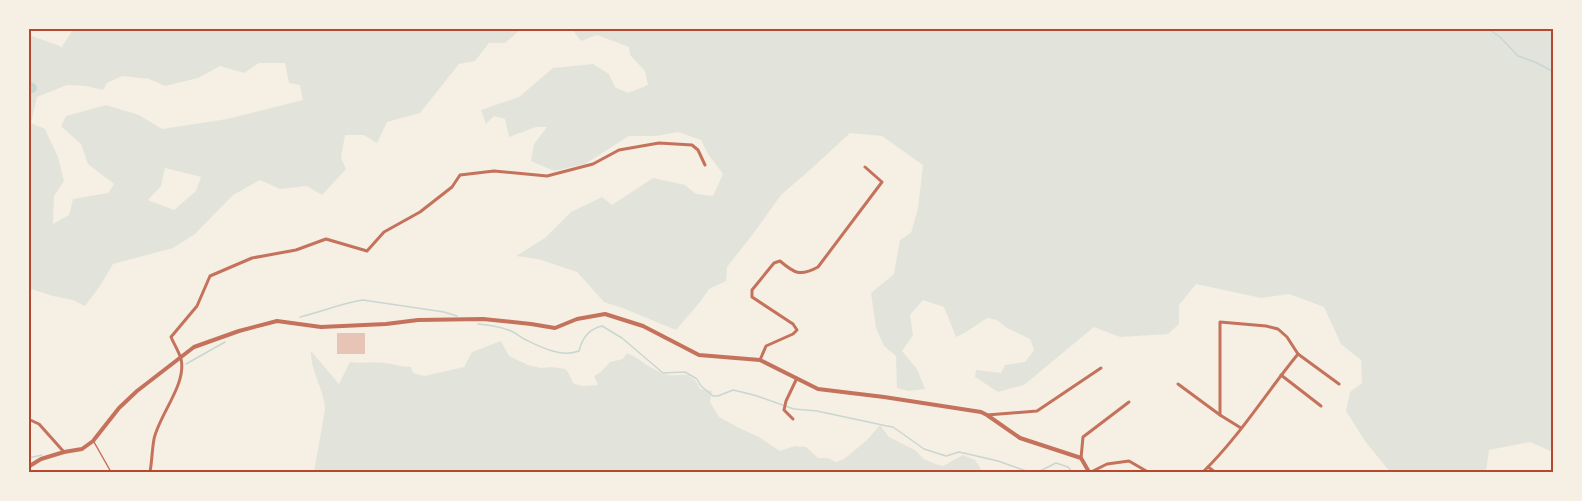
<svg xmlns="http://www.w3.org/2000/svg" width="1582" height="501" viewBox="0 0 1582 501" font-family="'Playfair Display',serif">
<rect width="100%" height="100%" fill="#f6efe4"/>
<!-- green -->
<g fill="#e2e4dc" fill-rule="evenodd">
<path d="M74,28H521V29L505,43H489L475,61L459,64L420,113L387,122L377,143L364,135H345L341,158L346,169L322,195L307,186L280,189L260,180L233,195L195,234L173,248L113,264L100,286L85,306L73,300L53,296L28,288L29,29H30L29,35L60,46L61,48ZM259,63H285L289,83L300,85L303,100L227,119L162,129L139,115L106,105L66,116L61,126L81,144L88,164L114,184L108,193L73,199L69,215L53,224L54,196L64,181L58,157L45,129L31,123L37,97L67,85L86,86L103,90L107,83L122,76L149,79L165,86L198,78L220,66L244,73ZM165,168L201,177L196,191L174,210L148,200L161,186Z"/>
<polygon points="572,29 1553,29 1553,452 1530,442 1489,450 1486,472 1390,472 1365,441 1346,411 1350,392 1362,383 1361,360 1341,344 1324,307 1289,294 1261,298 1196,284 1179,305 1179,324 1168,334 1120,337 1094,327 1024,385 998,392 975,377 976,370 1001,373 1005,365 1025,362 1034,350 1030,339 1007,328 997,320 987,318 966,332 956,337 944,307 923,300 910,315 913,335 902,351 917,369 925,389 908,391 897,388 896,356 884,346 876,328 871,293 894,274 900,240 911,233 918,208 923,165 882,136 850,133 811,169 781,195 753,234 727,267 726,281 709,289 700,302 676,330 625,309 604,302 577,272 538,259 516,256 545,238 571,212 602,197 612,205 653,178 685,185 696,194 713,196 723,174 708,154 701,140 678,132 656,136 629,136 585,164 554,171 531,161 534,144 547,127 536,127 509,137 505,119 494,116 486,124 481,110 519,97 553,68 593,64 609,74 615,87 628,93 648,85 645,71 630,55 629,47 597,35 581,41"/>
<path d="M501,341L509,356L528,365L541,368L552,367L565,369L568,372L573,383L582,386L598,385L594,376L601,372L610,362L623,359L627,353C641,359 653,372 669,375C675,376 682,374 688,375L696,381L700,389L712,391L710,402L719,417L741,429L757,436L780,451L795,446L806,447L818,458H828L836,462L844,459L867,440L880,425L889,437L915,450L924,459L935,464L943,466L963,455L975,460L983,472H314L325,409C324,389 310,371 311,351L339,384L350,362C362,364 373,361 386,363C394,364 402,367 411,367L413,373L424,376L464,367L472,352Z"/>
</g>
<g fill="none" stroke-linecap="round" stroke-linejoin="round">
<!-- stream -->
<g stroke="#c9d6d2" stroke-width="1.5">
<polyline points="1487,28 1500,37 1518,56 1535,62 1554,72"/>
<path d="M300,317C321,312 342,303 363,300L444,312L457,316"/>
<path d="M478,324C490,325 501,327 511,331C516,333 520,337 524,339C541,347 561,358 579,351C582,338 589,329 602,326L622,338L663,373L685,372L697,379L701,386L713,396H718L733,390L754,395L794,409L817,411L887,426L893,427L924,449L946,456L959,452L968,454L998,461L1029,472L1040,471L1056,463L1068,467L1072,472"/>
<polyline points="186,364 225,342"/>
<polyline points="28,458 42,455"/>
</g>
<!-- river -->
<polyline stroke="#c9d6d2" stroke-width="10" points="28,86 32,88"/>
</g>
<!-- building -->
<rect fill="#e6c5b7" x="337" y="333" width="28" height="21"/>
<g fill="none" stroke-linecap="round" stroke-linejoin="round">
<!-- service -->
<polyline stroke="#c5725c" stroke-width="1.5" points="94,442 111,472"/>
<!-- minor -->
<g stroke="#c5725c" stroke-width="3">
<path d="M760,360L766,346L793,334L797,330L793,324L752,297V290L774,263L780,261C794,273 800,277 818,267L882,182L865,167"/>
<polyline points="1281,375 1321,406"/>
<polyline points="1178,384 1220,415"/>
<polyline points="987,415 1037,411 1101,368"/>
<polyline points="28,419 39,424 64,452"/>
<polyline points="793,419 784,410 786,401 797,378"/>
<polyline points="1241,428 1220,415 1220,322 1266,326 1278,329 1287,337 1298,354 1339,384"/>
<polyline points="1081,458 1083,437 1129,402"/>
<polyline points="1208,467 1215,472"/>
<path d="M150,472C152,461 152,450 154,439C159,415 187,384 181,359C179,352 174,344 171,337L197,306L210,276L252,258L296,250L326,239L367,251L384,232L420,212L452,187L460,175L494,171L547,176L593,164L619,150L659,143L692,145L698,150L705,165"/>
<polyline points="1091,472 1107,464 1129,461 1148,472"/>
<path d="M1203,472C1239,437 1266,393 1298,354"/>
<polyline points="1308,472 1309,472"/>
</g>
<!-- tertiary -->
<polyline stroke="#c5725c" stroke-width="4" points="28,467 41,459 64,452 82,449 93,441 119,408 137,391 194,347 239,331 277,321 321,327 386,324 418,320 483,319 531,324 555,328 577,319 605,314 643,326 699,355 760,360 818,389 884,397 981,412 987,415 1020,438 1081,458 1089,472"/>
</g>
<!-- border -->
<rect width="1582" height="501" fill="none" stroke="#f6efe4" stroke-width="60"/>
<rect x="30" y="30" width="1522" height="441" fill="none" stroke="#b5482f" stroke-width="2"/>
</svg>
